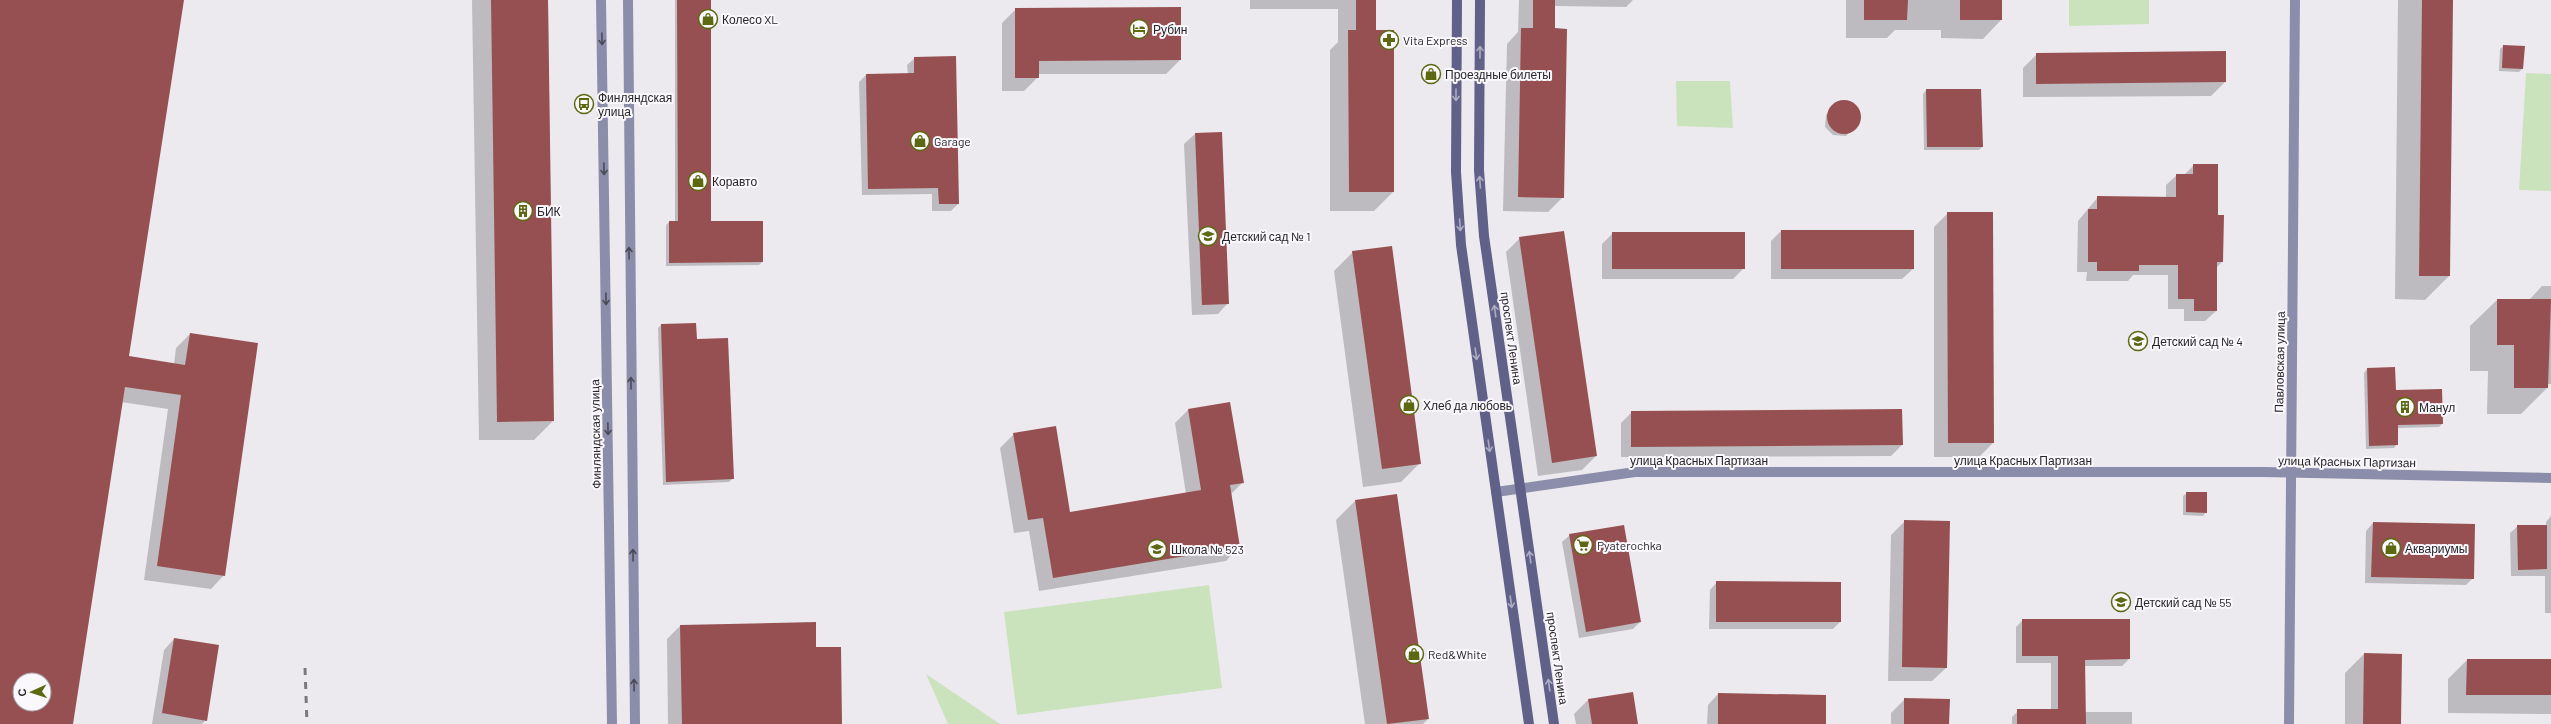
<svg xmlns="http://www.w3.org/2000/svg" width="2551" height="724" viewBox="0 0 2551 724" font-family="Barlow,sans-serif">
<rect width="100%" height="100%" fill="#edeaef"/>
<!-- green -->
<g fill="#cae3bd">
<polygon points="2069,0 2149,0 2149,24 2069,26"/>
<polygon points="2526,73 2551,74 2551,191 2519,190"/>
<polygon points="1676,81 1730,81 1733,128 1677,126"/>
<polygon points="1209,585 1222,688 1017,715 1004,612"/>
<polygon points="926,674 1000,724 948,724"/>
</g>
<!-- shadow -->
<g fill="#0003" fill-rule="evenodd">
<path d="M0,0H183L128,357L174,364L176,348L190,334L224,575L211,589L144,580L168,409L121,402L72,724H0ZM20,680H44V704H20Z"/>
<polygon points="472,0 548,0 553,421 534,440 479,440"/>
<polygon points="675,0 710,0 710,222 762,262 759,265 666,266 666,225 669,222 675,222"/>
<polygon points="1250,0 1375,0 1375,31 1393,192 1374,211 1330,211 1330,50 1338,42 1338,9 1250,9"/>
<polygon points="1519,0 1633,0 1626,7 1554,6 1563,197 1548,212 1503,211 1507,44 1518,32"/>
<polygon points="1846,0 2001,0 2001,20 1983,39 1941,38 1941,30 1895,30 1887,38 1846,38"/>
<polygon points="2398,0 2452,0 2449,276 2425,300 2395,299"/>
<polygon points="1016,9 1180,60 1166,74 1038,74 1038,77 1024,91 1002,91 1002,23"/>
<polygon points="2504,46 2522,69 2519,72 2499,71 2500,49"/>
<polygon points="2037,54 2225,82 2211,96 2023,97 2023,68"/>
<polygon points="915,58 958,204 951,211 932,211 932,194 862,195 859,82 866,75 908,74 907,65"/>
<polygon points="1926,90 1982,147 1979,150 1924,150 1923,94"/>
<polygon points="1838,102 1850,103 1858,112 1858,124 1846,136 1833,135 1825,127 1826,115"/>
<polygon points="1195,134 1228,303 1218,314 1192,315 1184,144"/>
<polygon points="2194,165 2216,216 2222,262 2216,268 2216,311 2205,321 2184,321 2184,309 2168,309 2168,275 2133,275 2128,281 2086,281 2087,272 2077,272 2078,221 2098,197 2166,198 2166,185 2177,175 2184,175"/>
<polygon points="1948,213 1992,213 1993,443 1979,457 1934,457 1934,227"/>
<polygon points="1781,231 1913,269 1902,279 1771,279 1771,241"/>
<polygon points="1613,233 1744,268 1733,279 1602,279 1602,244"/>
<polygon points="1520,238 1596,456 1582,470 1538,476 1506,252"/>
<polygon points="1353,252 1420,463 1401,482 1363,487 1334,271"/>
<polygon points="2542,286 2551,286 2551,384 2547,384 2547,388 2521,414 2487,414 2488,371 2470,371 2470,326 2497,300 2529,300"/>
<polygon points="695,324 696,340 732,479 729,482 663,485 658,328 661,325"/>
<polygon points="2394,368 2395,391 2442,424 2439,427 2397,428 2397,444 2394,448 2366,449 2364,373 2367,369"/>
<polygon points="1188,410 1242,483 1230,495 1239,547 1226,561 1039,591 1029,531 1014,533 1000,448 1014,434 1070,513 1186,494 1175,423"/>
<polygon points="1901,410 1902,445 1891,456 1621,457 1621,423 1632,412"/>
<polygon points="2187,493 2206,512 2203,516 2183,515 2183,496"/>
<polygon points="1396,495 1428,719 1423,724 1365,724 1336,520 1355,501"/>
<polygon points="2551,516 2551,613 2545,613 2545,576 2511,576 2510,533 2518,526 2546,526 2546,522"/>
<polygon points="1905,521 1946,668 1932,681 1888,681 1891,535"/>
<polygon points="2373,523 2473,578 2466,585 2365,583 2366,531"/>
<polygon points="1570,535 1640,622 1633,629 1579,638 1562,542"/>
<polygon points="1717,582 1840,622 1833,629 1709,629 1710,590"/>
<polygon points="2023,620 2129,620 2129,659 2122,666 2084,666 2085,712 2132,712 2132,724 2012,724 2012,717 2019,710 2051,710 2051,663 2016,663 2016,627"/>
<polygon points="680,626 815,648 841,724 668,724 667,639"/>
<polygon points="174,639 206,720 202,724 152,724 164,650"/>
<polygon points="2364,654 2400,724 2345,724 2345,673"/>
<polygon points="2467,660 2551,660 2551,714 2448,713 2448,679"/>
<polygon points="1632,693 1637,724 1576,724 1574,714 1588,700"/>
<polygon points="1718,694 1825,724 1707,724 1708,705"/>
<polygon points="1905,699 1948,724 1891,724 1891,713"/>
</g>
<!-- building -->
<g fill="#975051" fill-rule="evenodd">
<path d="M0,0H184L129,356L185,365L190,333L258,343L225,576L157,566L181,395L125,387L73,724H0ZM20,680H44V704H20Z"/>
<polygon points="491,0 548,0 554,421 497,422"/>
<polygon points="677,0 711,0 711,221 763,221 763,262 669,263 669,221 678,221"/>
<polygon points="1356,0 1376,0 1376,30 1394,30 1394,192 1349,192 1348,30 1356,30"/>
<polygon points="1533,0 1555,0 1555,28 1567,29 1564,198 1518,197 1521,28 1533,28"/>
<polygon points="1864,0 1908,0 1907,20 1864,20"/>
<rect x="1960" y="0" width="42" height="20"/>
<polygon points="2422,0 2453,0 2450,276 2419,276"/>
<polygon points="1181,7 1181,60 1039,61 1039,78 1015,78 1015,8"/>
<polygon points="2503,45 2525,46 2523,69 2502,68"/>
<polygon points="2226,51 2226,82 2036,84 2036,53"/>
<polygon points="956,56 959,204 939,204 938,188 868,189 866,74 914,73 914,57"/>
<polygon points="1926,89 1981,89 1983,147 1927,147"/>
<circle cx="1844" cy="117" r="17"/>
<polygon points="1222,132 1229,304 1202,305 1195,133"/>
<polygon points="2193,164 2218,164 2218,215 2224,215 2223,262 2217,262 2217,311 2194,311 2194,299 2178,299 2178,265 2139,265 2139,271 2097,271 2097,262 2088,262 2088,209 2097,209 2097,196 2176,197 2176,174 2193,174"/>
<polygon points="1947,212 1993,212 1994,443 1948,443"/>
<rect x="1781" y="230" width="133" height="39"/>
<polygon points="1564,231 1597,456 1552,463 1519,237"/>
<rect x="1612" y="232" width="133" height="37"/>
<polygon points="1392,246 1421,464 1382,469 1352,251"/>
<polygon points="2497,299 2551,299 2548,388 2514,388 2514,345 2497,345"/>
<polygon points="696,323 697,339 728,338 734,479 666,482 661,324"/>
<polygon points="2395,367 2396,390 2442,389 2443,424 2398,425 2398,445 2369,446 2367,368"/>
<polygon points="1230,402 1244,483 1230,485 1240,547 1053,578 1043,518 1028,520 1013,433 1056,426 1070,512 1201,490 1188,409"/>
<polygon points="1902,409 1903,445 1631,447 1631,411"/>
<polygon points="2186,492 2207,492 2207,513 2186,512"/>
<polygon points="1397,494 1429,719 1387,724 1355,500"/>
<polygon points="1904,520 1950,521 1947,668 1902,667"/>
<polygon points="2373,522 2475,524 2474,579 2371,577"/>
<polygon points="1624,525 1641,622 1586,632 1569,534"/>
<polygon points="2517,525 2547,525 2547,569 2518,570"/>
<polygon points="1716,581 1841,582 1841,622 1716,622"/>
<polygon points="2022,619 2130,619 2130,659 2085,660 2086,724 2017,724 2017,709 2058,709 2058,656 2022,656"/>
<polygon points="816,622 816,647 841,647 842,724 682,724 680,625"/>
<polygon points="174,638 219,645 207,721 162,713"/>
<polygon points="2364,653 2402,654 2401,724 2363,724"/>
<polygon points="2467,659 2551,659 2551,695 2466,695"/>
<polygon points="1633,692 1638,724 1592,724 1588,699"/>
<polygon points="1718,693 1826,695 1826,724 1718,724"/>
<polygon points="1904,698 1950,699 1949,724 1904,724"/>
</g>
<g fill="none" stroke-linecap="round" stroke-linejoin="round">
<!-- minor -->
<g stroke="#8c8daa" stroke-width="10">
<polyline points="1496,492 1635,472 2263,472 2551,478"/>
<polyline points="2289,724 2295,0"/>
</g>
<!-- tertiary -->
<g stroke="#8c8daa" stroke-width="10">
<polyline points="601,0 612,724"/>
<polyline points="628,0 635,724"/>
</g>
<!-- secondary -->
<g stroke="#606089" stroke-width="10">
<polyline points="1457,0 1456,172 1461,245 1529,724"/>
<polyline points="1480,0 1479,170 1484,236 1554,724"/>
</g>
<!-- rail -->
<polyline stroke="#7b797c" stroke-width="3" stroke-dasharray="7 7" stroke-linecap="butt" points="305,668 307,724"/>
</g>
<!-- one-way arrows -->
<defs><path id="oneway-shaft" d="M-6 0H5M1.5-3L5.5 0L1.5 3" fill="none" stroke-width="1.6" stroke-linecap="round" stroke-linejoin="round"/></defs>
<g stroke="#4a4a56">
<use href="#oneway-shaft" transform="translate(602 39) rotate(89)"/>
<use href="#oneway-shaft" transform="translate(604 169) rotate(89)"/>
<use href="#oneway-shaft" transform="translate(629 253) rotate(-91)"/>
<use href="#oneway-shaft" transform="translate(606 299) rotate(89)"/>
<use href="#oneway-shaft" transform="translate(631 383) rotate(-91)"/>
<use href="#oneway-shaft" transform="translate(608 429) rotate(89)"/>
<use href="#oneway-shaft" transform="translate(633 555) rotate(-91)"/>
<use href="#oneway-shaft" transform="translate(634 685) rotate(-91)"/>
</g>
<g stroke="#adacc3">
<use href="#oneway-shaft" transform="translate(1480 52) rotate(-90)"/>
<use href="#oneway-shaft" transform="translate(1456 95) rotate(90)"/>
<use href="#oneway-shaft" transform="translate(1480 182) rotate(-94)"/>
<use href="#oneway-shaft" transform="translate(1460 225) rotate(86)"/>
<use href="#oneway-shaft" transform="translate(1495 311) rotate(-98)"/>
<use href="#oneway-shaft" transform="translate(1476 354) rotate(82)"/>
<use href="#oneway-shaft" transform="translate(1489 446) rotate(82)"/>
<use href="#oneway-shaft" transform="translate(1530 557) rotate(-98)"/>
<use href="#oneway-shaft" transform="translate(1511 602) rotate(82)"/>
<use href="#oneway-shaft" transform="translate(1549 685) rotate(-98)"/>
</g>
<!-- icons -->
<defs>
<g id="shop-ring" transform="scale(1)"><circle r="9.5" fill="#faf7fd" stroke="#5c6911" stroke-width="1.5"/><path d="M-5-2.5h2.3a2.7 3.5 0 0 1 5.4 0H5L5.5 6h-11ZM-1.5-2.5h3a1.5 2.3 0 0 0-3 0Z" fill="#5c6911"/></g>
<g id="hotel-ring" transform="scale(1)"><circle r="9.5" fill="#faf7fd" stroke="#5c6911" stroke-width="1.5"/><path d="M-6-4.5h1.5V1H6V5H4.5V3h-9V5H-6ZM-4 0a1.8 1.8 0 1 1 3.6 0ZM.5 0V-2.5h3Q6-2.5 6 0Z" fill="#5c6911"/></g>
<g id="pharmacy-ring" transform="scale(1)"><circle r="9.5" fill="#faf7fd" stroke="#5c6911" stroke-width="1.5"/><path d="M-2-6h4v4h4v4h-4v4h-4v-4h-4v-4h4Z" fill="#5c6911"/></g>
<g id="bus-ring" transform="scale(1)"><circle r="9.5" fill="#faf7fd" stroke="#5c6911" stroke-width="1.5"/><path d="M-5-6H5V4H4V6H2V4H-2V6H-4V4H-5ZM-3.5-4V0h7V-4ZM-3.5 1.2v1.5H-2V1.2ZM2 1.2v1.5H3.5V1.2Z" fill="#5c6911"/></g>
<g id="building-ring" transform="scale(1)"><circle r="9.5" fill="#faf7fd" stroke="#5c6911" stroke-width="1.5"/><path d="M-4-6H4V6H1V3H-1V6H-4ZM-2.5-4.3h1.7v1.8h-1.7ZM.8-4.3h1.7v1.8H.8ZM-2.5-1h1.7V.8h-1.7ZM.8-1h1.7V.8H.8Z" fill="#5c6911"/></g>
<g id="school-ring" transform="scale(1)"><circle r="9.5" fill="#faf7fd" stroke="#5c6911" stroke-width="1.5"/><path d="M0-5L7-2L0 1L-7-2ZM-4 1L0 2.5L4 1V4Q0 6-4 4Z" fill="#5c6911"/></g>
<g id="supermarket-ring" transform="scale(1)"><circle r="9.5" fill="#faf7fd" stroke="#5c6911" stroke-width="1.5"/><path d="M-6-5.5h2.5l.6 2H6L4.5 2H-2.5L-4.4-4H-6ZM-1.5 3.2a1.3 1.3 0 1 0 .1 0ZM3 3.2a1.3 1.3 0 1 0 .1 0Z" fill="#5c6911"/></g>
</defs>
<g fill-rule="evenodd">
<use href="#shop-ring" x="708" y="19"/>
<use href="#hotel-ring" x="1139" y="29"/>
<use href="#pharmacy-ring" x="1389" y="40"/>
<use href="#shop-ring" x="1431" y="74"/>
<use href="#bus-ring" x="584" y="104"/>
<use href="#shop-ring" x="920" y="141"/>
<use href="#shop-ring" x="698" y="181"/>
<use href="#building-ring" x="523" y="211"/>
<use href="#school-ring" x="1208" y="236"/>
<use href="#school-ring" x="2138" y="341"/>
<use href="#shop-ring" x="1409" y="405"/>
<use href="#building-ring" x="2405" y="407"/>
<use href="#supermarket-ring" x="1583" y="545"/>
<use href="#shop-ring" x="2391" y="548"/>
<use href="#school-ring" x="1157" y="549"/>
<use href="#school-ring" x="2121" y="602"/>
<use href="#shop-ring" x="1414" y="654"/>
</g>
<g text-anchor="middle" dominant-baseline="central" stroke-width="4" stroke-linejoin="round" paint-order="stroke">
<!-- poi labels -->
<g font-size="12" fill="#272628" stroke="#faf7fd" text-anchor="start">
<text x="722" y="19">Колесо XL</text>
<text x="1153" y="29">Рубин</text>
<text x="1403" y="40">Vita Express</text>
<text x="1445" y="74">Проездные билеты</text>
<text x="598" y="97">Финляндская<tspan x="598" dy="14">улица</tspan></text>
<text x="934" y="141">Garage</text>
<text x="712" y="181">Коравто</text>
<text x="537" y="211">БИК</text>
<text x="1222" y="236">Детский сад № 1</text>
<text x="2152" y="341">Детский сад № 4</text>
<text x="1423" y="405">Хлеб да любовь</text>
<text x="2419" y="407">Манул</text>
<text x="1597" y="545">Pyaterochka</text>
<text x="2405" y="548">Аквариумы</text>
<text x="1171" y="549">Школа № 523</text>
<text x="2135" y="602">Детский сад № 55</text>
<text x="1428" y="654">Red&amp;White</text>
</g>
<!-- street labels -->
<g font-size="12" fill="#272628" stroke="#faf7fd">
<text transform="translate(1512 338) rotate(82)">проспект Ленина</text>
<text transform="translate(2279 362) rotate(-89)">Павловская улица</text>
<text transform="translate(595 434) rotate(-91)">Финляндская улица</text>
<text x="1699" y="460">улица Красных Партизан</text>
<text x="2023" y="460">улица Красных Партизан</text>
<text transform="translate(2347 461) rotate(1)">улица Красных Партизан</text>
<text transform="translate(1558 658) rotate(82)">проспект Ленина</text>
</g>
</g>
<!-- north arrow -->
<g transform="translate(32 692) rotate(267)"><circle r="19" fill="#faf7fd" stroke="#a6a3a8"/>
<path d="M0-3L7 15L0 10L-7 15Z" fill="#5c6911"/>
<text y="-6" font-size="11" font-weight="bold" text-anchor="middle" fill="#272628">С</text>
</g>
</svg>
